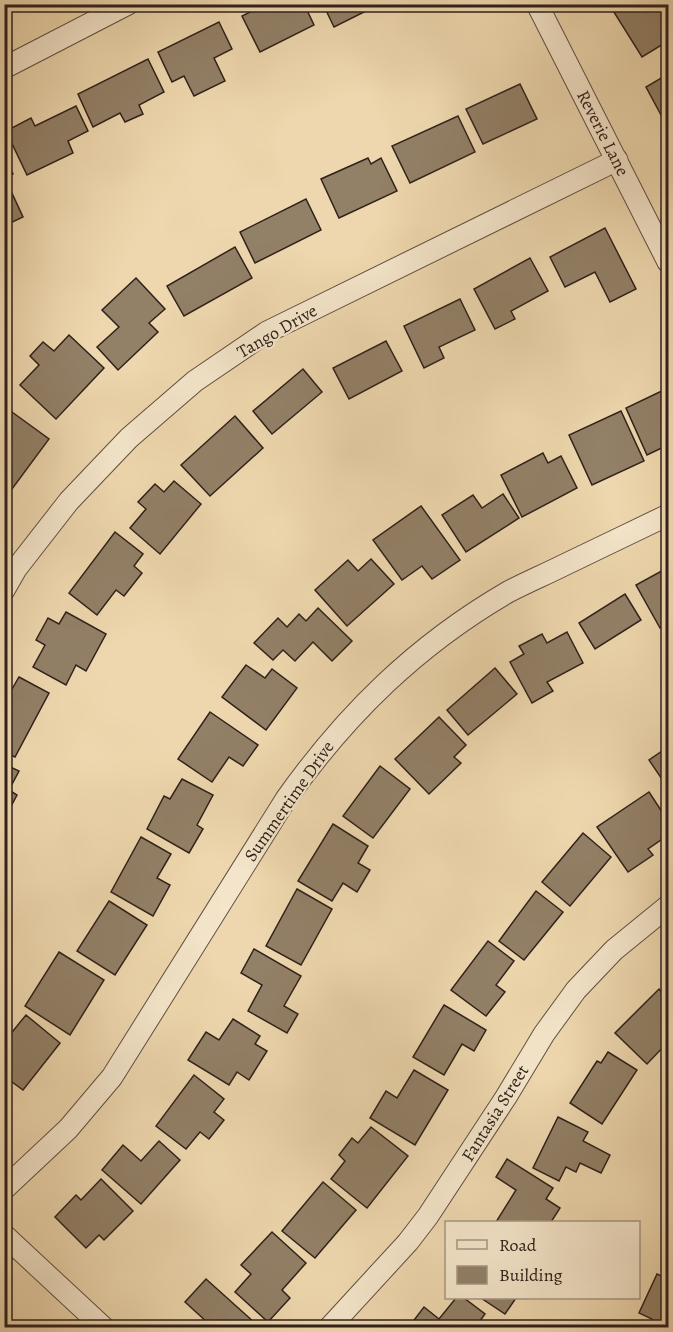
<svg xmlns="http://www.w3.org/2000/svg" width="673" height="1332" viewBox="0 0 673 1332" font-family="Alegreya,serif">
<rect width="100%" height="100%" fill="#eed7ae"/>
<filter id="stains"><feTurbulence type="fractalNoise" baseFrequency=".00333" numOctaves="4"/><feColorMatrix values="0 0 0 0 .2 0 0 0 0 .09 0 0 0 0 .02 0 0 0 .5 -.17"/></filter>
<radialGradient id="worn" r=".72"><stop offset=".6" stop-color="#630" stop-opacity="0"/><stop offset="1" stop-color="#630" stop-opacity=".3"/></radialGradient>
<!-- building -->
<g fill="#928067" stroke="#2f211b" stroke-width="1.5">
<polygon points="266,4 304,4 314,25 260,52 242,16"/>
<polygon points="323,4 380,4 334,27"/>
<polygon points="619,4 668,4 668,41 642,57 612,9"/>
<polygon points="219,22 232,49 214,58 225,81 194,96 184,76 172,82 158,52"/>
<polygon points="148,59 164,92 139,105 143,114 125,122 120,113 93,127 78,94"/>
<polygon points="668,74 668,128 646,87"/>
<polygon points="520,84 537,119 483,144 466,109"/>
<polygon points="76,106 88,131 68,141 73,153 27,175 6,131 31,118 35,126"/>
<polygon points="458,116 475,152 410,183 392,146"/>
<polygon points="4,155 13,174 5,178 23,217 4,226"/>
<polygon points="368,158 371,164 381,158 397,191 339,218 321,179"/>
<polygon points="306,199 321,230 255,263 240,232"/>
<polygon points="605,228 636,289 610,302 595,272 565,287 550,257"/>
<polygon points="235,247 252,278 184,316 167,286"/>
<polygon points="530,258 548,291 511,311 515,319 495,329 474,289"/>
<polygon points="136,278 165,309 149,323 158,332 118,370 97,347 119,327 102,310"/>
<polygon points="460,299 475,330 439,347 444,358 424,368 404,326"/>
<polygon points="69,335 104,368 56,419 20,385 39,365 30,356 43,342 54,351"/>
<polygon points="386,341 402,371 349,399 333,368"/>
<polygon points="303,369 322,392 272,434 253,411"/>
<polygon points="668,388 668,445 647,455 626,408"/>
<polygon points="621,411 644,461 592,485 569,435"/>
<polygon points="12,412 49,439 9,493 4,490 4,422"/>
<polygon points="235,416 263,448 210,496 181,465"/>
<polygon points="543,453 548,463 561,456 577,488 522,517 501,475"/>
<polygon points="174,481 201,504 160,554 130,528 146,509 138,502 155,484 164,492"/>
<polygon points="503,494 519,518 466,552 442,515 473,495 482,508"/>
<polygon points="421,506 460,560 432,579 422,566 402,580 373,540"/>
<polygon points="115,532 143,554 134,566 142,573 124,596 116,590 97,615 69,593"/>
<polygon points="371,559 394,584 347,626 315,590 348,560 358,571"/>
<polygon points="667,568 668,623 660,628 636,585"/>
<polygon points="625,594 641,620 595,649 579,623"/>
<polygon points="318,608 352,641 332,661 313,642 295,661 283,650 273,660 254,643 278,618 287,627 299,614 306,621"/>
<polygon points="66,612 106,634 86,671 76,665 66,685 33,667 45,645 36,640 48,618 59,624"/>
<polygon points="567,632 583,663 547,682 553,691 532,703 510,662 524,654 519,646 542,634 547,643"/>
<polygon points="246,665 265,678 272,669 297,688 266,730 222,697"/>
<polygon points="495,668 517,694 468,735 447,710"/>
<polygon points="19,677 49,693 15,757 4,752 4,703"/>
<polygon points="210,712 258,745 243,766 229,757 212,782 178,759"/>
<polygon points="439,717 466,745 454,757 461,763 429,794 395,759"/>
<polygon points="668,747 668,788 649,760"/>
<polygon points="4,764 19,771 9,790 17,795 7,814 4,812"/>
<polygon points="380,766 410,789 373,838 343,816"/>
<polygon points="182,779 213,795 197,825 203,829 189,853 147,829 164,796 170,799"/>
<polygon points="649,792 668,821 668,835 648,849 653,855 628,872 597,827"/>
<polygon points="333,824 368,846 358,863 370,870 357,892 343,883 332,901 298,881"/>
<polygon points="583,833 611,857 570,906 542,882"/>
<polygon points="141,837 171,854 157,878 170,885 153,916 111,892"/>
<polygon points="297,889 332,909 301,965 266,946"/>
<polygon points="536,891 563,912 524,960 499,941"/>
<polygon points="109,901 147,925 115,975 77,951"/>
<polygon points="488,941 514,961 496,985 505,992 486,1016 451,990"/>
<polygon points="254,949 301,976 284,1006 298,1014 287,1033 248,1011 262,985 241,973"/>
<polygon points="59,952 104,980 70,1035 25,1006"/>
<polygon points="659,989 668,999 668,1042 647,1064 615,1033"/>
<polygon points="444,1005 486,1030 474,1051 462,1044 444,1075 413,1057"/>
<polygon points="26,1015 60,1043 23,1090 4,1076 4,1042"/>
<polygon points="233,1019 260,1036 255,1044 267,1051 249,1080 237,1072 229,1085 188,1060 206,1032 219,1040"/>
<polygon points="608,1052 637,1070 602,1124 570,1103 597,1061 601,1063"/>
<polygon points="414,1070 448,1090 415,1145 370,1118 386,1091 397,1098"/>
<polygon points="194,1075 224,1099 214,1112 224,1120 209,1139 200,1132 186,1149 156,1126"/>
<polygon points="558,1117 588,1132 583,1141 610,1155 601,1173 580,1163 576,1172 566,1167 559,1181 533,1168"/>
<polygon points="371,1127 408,1156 367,1208 331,1179 345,1161 339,1155 352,1138 358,1143"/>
<polygon points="159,1141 180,1160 141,1204 102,1170 123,1145 141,1161"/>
<polygon points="507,1159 553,1188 546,1199 560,1208 551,1222 496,1222 516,1190 496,1177"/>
<polygon points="101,1179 133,1211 104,1240 99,1235 86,1248 55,1217 76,1195 81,1200"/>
<polygon points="323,1182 356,1210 315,1258 282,1231"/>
<polygon points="272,1232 306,1263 282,1290 290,1298 268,1322 235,1292 251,1274 241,1265"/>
<polygon points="657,1274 668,1279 668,1328 648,1328 652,1319 639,1313"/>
<polygon points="206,1279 255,1323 251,1328 204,1328 208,1323 185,1302"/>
<polygon points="456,1298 464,1298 485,1314 475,1328 408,1328 424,1307 439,1319"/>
<polygon points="481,1298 516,1298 505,1314"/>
</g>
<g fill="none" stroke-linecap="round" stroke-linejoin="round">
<!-- minor casing -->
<g stroke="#5f4e40" stroke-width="23">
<g id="minor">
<polyline points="537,4 668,262"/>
<polyline points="4,68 128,4"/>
<polyline points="4,590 16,569 69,501 129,438 195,381 267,332 617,160"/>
<path d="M4,1189L68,1129L112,1077L286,799C347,713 417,645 508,592C525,583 544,575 562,566C597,549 633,532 668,515"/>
<polyline points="4,1235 104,1328"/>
<polyline points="329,1328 408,1242 428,1216 506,1097 544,1034 576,990 614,950 668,906"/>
</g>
</g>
<!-- minor -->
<use href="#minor" stroke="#f4e5ca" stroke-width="21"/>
</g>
<g text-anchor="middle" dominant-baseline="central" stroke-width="4.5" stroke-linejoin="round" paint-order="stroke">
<!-- street labels -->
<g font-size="18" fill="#2f211b" stroke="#f4e5ca">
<text transform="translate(603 133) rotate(63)">Reverie Lane</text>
<text transform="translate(277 331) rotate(-30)">Tango Drive</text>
<text transform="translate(289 801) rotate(-55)">Summertime Drive</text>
<text transform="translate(495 1113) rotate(-58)">Fantasia Street</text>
</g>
</g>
<!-- margin -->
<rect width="673" height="1332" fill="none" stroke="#eed7ae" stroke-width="24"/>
<rect x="6" y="6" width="661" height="1320" fill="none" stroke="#2f211b" stroke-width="3"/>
<rect x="12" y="12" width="649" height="1308" fill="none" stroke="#2f211b" stroke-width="1.5"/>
<!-- legend -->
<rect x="445" y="1221" width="195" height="78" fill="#f4e5ca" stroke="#a59784" stroke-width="1.5"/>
<rect x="457" y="1240" width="30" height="9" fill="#f4e5ca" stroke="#a59784" stroke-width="1.5"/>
<text x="499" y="1251" font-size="18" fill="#2f211b">Road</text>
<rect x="457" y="1266" width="30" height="18" fill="#928067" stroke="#a59784" stroke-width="1.5"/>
<text x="499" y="1281" font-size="18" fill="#2f211b">Building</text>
<rect width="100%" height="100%" filter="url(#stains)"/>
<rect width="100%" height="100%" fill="url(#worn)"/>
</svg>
